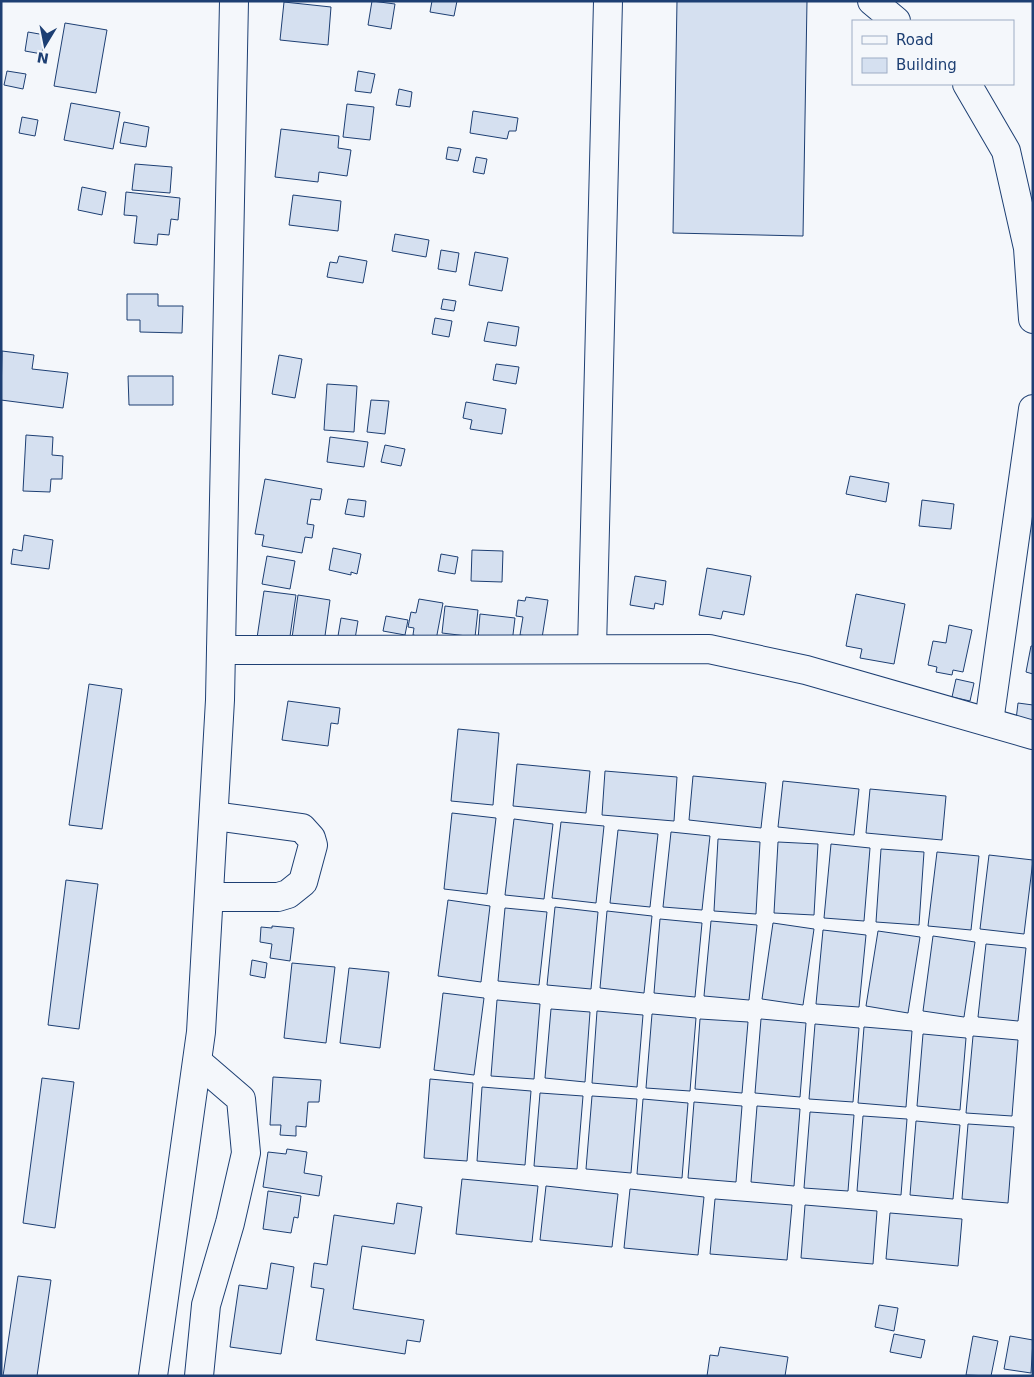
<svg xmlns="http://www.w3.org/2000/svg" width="1034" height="1377" viewBox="0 0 1034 1377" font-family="'DejaVu Sans',sans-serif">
<rect width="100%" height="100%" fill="#f4f7fb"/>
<!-- building -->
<g fill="#d5e0f0" stroke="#1d3f73">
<polygon points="372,1 395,4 391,29 368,25"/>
<polygon points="432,1 457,1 454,16 430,12"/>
<polygon points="677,1 807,1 803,236 673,233"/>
<polygon points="284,2 331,7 328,45 280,40"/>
<polygon points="65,23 107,30 96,93 54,86"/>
<polygon points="28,32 45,35 42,54 25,51"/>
<polygon points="7,71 26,74 23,89 4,85"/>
<polygon points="358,71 375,74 371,93 355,91"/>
<polygon points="399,89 412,92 410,107 396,105"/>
<polygon points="71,103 120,112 113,149 64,140"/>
<polygon points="347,104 374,107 370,140 343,137"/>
<polygon points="473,111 518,118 516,131 509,131 507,139 470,133"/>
<polygon points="22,117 38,120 35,136 19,133"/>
<polygon points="124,122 149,127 146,147 120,143"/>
<polygon points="281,129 339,136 338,148 351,150 347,176 319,172 318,182 275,177"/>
<polygon points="448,147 461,149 458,161 446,159"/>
<polygon points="476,157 487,159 484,174 473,172"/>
<polygon points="135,164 172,167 170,193 132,190"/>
<polygon points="82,187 106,192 102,215 78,210"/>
<polygon points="126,192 180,198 178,220 171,219 169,235 158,234 157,245 134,243 137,216 124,215"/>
<polygon points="293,195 341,201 338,231 289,225"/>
<polygon points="395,234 429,240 426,257 392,251"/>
<polygon points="441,250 459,253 456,272 438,269"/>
<polygon points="475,252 508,258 502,291 469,285"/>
<polygon points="339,256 367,261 363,283 327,277 330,262 337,263"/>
<polygon points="127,294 158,294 158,306 183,306 182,333 140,332 140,320 127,320"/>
<polygon points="443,299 456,301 454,311 441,309"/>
<polygon points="435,318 452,321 449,337 432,334"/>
<polygon points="488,322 519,327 516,346 484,341"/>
<polygon points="2,351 34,355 32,369 68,373 63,408 1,400"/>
<polygon points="279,355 302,359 295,398 272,394"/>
<polygon points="496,364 519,367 516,384 493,380"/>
<polygon points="128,376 173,376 173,405 129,405"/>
<polygon points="327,384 357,386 354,432 324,430"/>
<polygon points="371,400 389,401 385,434 367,432"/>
<polygon points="466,402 506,409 502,434 470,429 472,420 463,418"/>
<polygon points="26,435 53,437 52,455 63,456 62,479 51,479 50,492 23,491"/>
<polygon points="330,437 368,442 364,467 327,462"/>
<polygon points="385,445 405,449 401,466 381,462"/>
<polygon points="850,476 889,483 886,502 846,494"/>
<polygon points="265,479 322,489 320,500 311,499 307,524 314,525 312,538 305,537 302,553 262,546 264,535 255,534"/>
<polygon points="348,499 366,501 364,517 345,514"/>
<polygon points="922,500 954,504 951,529 919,526"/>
<polygon points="24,535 53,540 49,569 11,564 13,549 22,551"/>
<polygon points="333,548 361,554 357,574 351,572 351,575 329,570"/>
<polygon points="472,550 503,551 502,582 471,581"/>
<polygon points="441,554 458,557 455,574 438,571"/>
<polygon points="267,556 295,561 290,589 262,584"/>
<polygon points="707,568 751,576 744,615 723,611 721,619 699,615"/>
<polygon points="635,576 666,581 663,605 655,603 654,609 630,605"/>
<polygon points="264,591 296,595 289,643 257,638"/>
<polygon points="856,594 905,604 894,664 860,658 862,649 846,646"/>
<polygon points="298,595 330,600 324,643 292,638"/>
<polygon points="526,597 548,600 542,638 520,635 523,617 516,616 518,600 525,601"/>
<polygon points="419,599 443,603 436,640 413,635 414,628 408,627 411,612 416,613"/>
<polygon points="445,606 478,610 475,637 442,633"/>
<polygon points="480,614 515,618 512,643 478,640"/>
<polygon points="386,616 408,620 405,635 383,631"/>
<polygon points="341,618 358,621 355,639 338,636"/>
<polygon points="949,625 972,630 963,672 953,670 952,675 936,672 937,667 928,665 933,641 946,643"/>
<polygon points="1031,646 1033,646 1033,674 1026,672"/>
<polygon points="956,679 974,683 970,701 952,697"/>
<polygon points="89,684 122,689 102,829 69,825"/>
<polygon points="288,701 340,708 338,724 331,723 328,746 282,740"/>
<polygon points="1018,703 1033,705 1033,723 1016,720"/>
<polygon points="458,729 499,733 493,805 451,801"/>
<polygon points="517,764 590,771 586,813 513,806"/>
<polygon points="605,771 677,777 674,821 602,815"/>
<polygon points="693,776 766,783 761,828 689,820"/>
<polygon points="783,781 859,789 854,835 778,827"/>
<polygon points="870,789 946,796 942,840 866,833"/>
<polygon points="452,813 496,818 487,894 444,889"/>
<polygon points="514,819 553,824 544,899 505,895"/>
<polygon points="561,822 604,826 596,903 552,898"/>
<polygon points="618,830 658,834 650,907 610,903"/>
<polygon points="671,832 710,836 702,910 663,907"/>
<polygon points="718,839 760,842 756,914 714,911"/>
<polygon points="778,842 818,844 814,915 774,913"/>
<polygon points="831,844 870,848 864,921 824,918"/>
<polygon points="881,849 924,852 919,925 876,922"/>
<polygon points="937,852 979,856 971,930 928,926"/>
<polygon points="989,855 1033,860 1024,934 980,929"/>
<polygon points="66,880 98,884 79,1029 48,1025"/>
<polygon points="448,900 490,906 481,982 438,976"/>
<polygon points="555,907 598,912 591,989 547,985"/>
<polygon points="505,908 547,912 539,985 498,981"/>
<polygon points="607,911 652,916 644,993 600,988"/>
<polygon points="660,919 702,923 695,997 654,993"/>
<polygon points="711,921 757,925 749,1000 704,996"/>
<polygon points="773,923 814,929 803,1005 762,999"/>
<polygon points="272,926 294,928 290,961 270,958 272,944 260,942 261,927 272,928"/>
<polygon points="823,930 866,935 859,1007 816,1004"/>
<polygon points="878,931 920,937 908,1013 866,1006"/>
<polygon points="933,936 975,942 964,1017 923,1011"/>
<polygon points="986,944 1026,948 1018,1021 978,1017"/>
<polygon points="252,960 267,963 265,978 250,975"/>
<polygon points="292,963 335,967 326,1043 284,1038"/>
<polygon points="349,968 389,972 380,1048 340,1043"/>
<polygon points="443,993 484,998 474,1075 434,1070"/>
<polygon points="497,1000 540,1004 534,1079 491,1076"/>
<polygon points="551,1009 590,1012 585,1082 545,1078"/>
<polygon points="597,1011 643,1015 637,1087 592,1083"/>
<polygon points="652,1014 696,1018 690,1091 646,1088"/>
<polygon points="700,1019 748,1022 742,1093 695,1089"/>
<polygon points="761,1019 806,1023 800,1097 755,1093"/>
<polygon points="815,1024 859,1028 853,1102 809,1099"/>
<polygon points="864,1027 912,1031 906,1107 858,1103"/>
<polygon points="923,1034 966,1038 960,1110 917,1106"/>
<polygon points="973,1036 1018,1040 1012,1116 966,1113"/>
<polygon points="273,1077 321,1080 319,1102 308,1102 306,1127 296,1126 296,1136 280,1135 281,1125 270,1125"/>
<polygon points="42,1078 74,1082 55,1228 23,1223"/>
<polygon points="430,1079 473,1083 467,1161 424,1158"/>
<polygon points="482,1087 531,1091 525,1165 477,1161"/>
<polygon points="540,1093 583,1096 577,1169 534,1166"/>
<polygon points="592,1096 637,1099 631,1173 586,1169"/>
<polygon points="643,1099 688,1103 682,1178 637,1174"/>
<polygon points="694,1102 742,1106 736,1182 688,1178"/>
<polygon points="757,1106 800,1109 794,1186 751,1182"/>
<polygon points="810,1112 854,1115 848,1191 804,1188"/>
<polygon points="863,1116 907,1119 901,1195 857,1191"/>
<polygon points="916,1121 960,1125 953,1199 910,1195"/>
<polygon points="968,1124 1014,1127 1008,1203 962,1199"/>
<polygon points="287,1149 307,1152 304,1173 322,1176 319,1196 263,1187 268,1152 286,1154"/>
<polygon points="462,1179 538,1186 532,1242 456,1234"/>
<polygon points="546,1186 618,1194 612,1247 540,1240"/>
<polygon points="630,1189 704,1197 698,1255 624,1248"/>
<polygon points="268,1191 301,1196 298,1218 294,1217 291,1233 263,1229"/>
<polygon points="715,1199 792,1205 787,1260 710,1254"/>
<polygon points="397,1203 422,1207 415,1254 362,1246 353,1309 424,1320 420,1342 407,1340 405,1354 316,1340 324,1289 311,1287 314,1263 327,1265 334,1215 394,1224"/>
<polygon points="805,1205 877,1211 873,1264 801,1258"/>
<polygon points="890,1213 962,1219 958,1266 886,1259"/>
<polygon points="271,1263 294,1267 281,1354 230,1347 239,1285 267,1289"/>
<polygon points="18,1276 51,1280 37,1376 3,1376"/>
<polygon points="879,1305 898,1308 894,1331 875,1327"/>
<polygon points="894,1334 925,1340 921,1358 890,1352"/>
<polygon points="973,1336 998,1341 991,1376 966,1375"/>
<polygon points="1010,1336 1033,1340 1031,1373 1004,1369"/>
<polygon points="720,1347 788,1357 785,1376 707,1376 710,1355 718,1356"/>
</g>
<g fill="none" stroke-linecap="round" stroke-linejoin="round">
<!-- minor casing -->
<g stroke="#1d3f73" stroke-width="30">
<g id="minor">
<polyline points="872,1 896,21"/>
<polyline points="967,84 1006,151 1028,248 1033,319"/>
<polyline points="592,649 608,1"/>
<polyline points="221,650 709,649 806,670 1033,735"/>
<polyline points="989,722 1033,409"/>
<polyline points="209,897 278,897 288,894 303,882 313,845 311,838 302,828 214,816"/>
<polyline points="198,1062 241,1099 246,1153 230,1223 206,1305 199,1376"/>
</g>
</g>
<!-- highway casing -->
<g stroke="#1d3f73" stroke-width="30">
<polyline id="highway" points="153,1376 201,1032 220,700 234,1"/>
</g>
<!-- minor -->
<use href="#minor" stroke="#f4f7fb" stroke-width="28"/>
<!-- highway -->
<use href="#highway" stroke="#f4f7fb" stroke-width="28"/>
</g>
<!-- border -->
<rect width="1034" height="1377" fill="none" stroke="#1d3f73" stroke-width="5"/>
<!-- legend -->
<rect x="852" y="20" width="162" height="65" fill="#f4f7fb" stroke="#9eadc5"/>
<rect x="862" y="36" width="25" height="8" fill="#f4f7fb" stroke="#9eadc5"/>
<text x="896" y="45" font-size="15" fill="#1d3f73">Road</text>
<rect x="862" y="58" width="25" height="15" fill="#d5e0f0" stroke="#9eadc5"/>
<text x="896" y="70" font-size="15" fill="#1d3f73">Building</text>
<!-- north arrow -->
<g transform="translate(45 45) rotate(190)" stroke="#f4f7fb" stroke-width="4" paint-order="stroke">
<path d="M0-4L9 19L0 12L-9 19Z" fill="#1d3f73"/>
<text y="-8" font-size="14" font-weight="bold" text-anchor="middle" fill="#1d3f73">N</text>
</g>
</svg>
